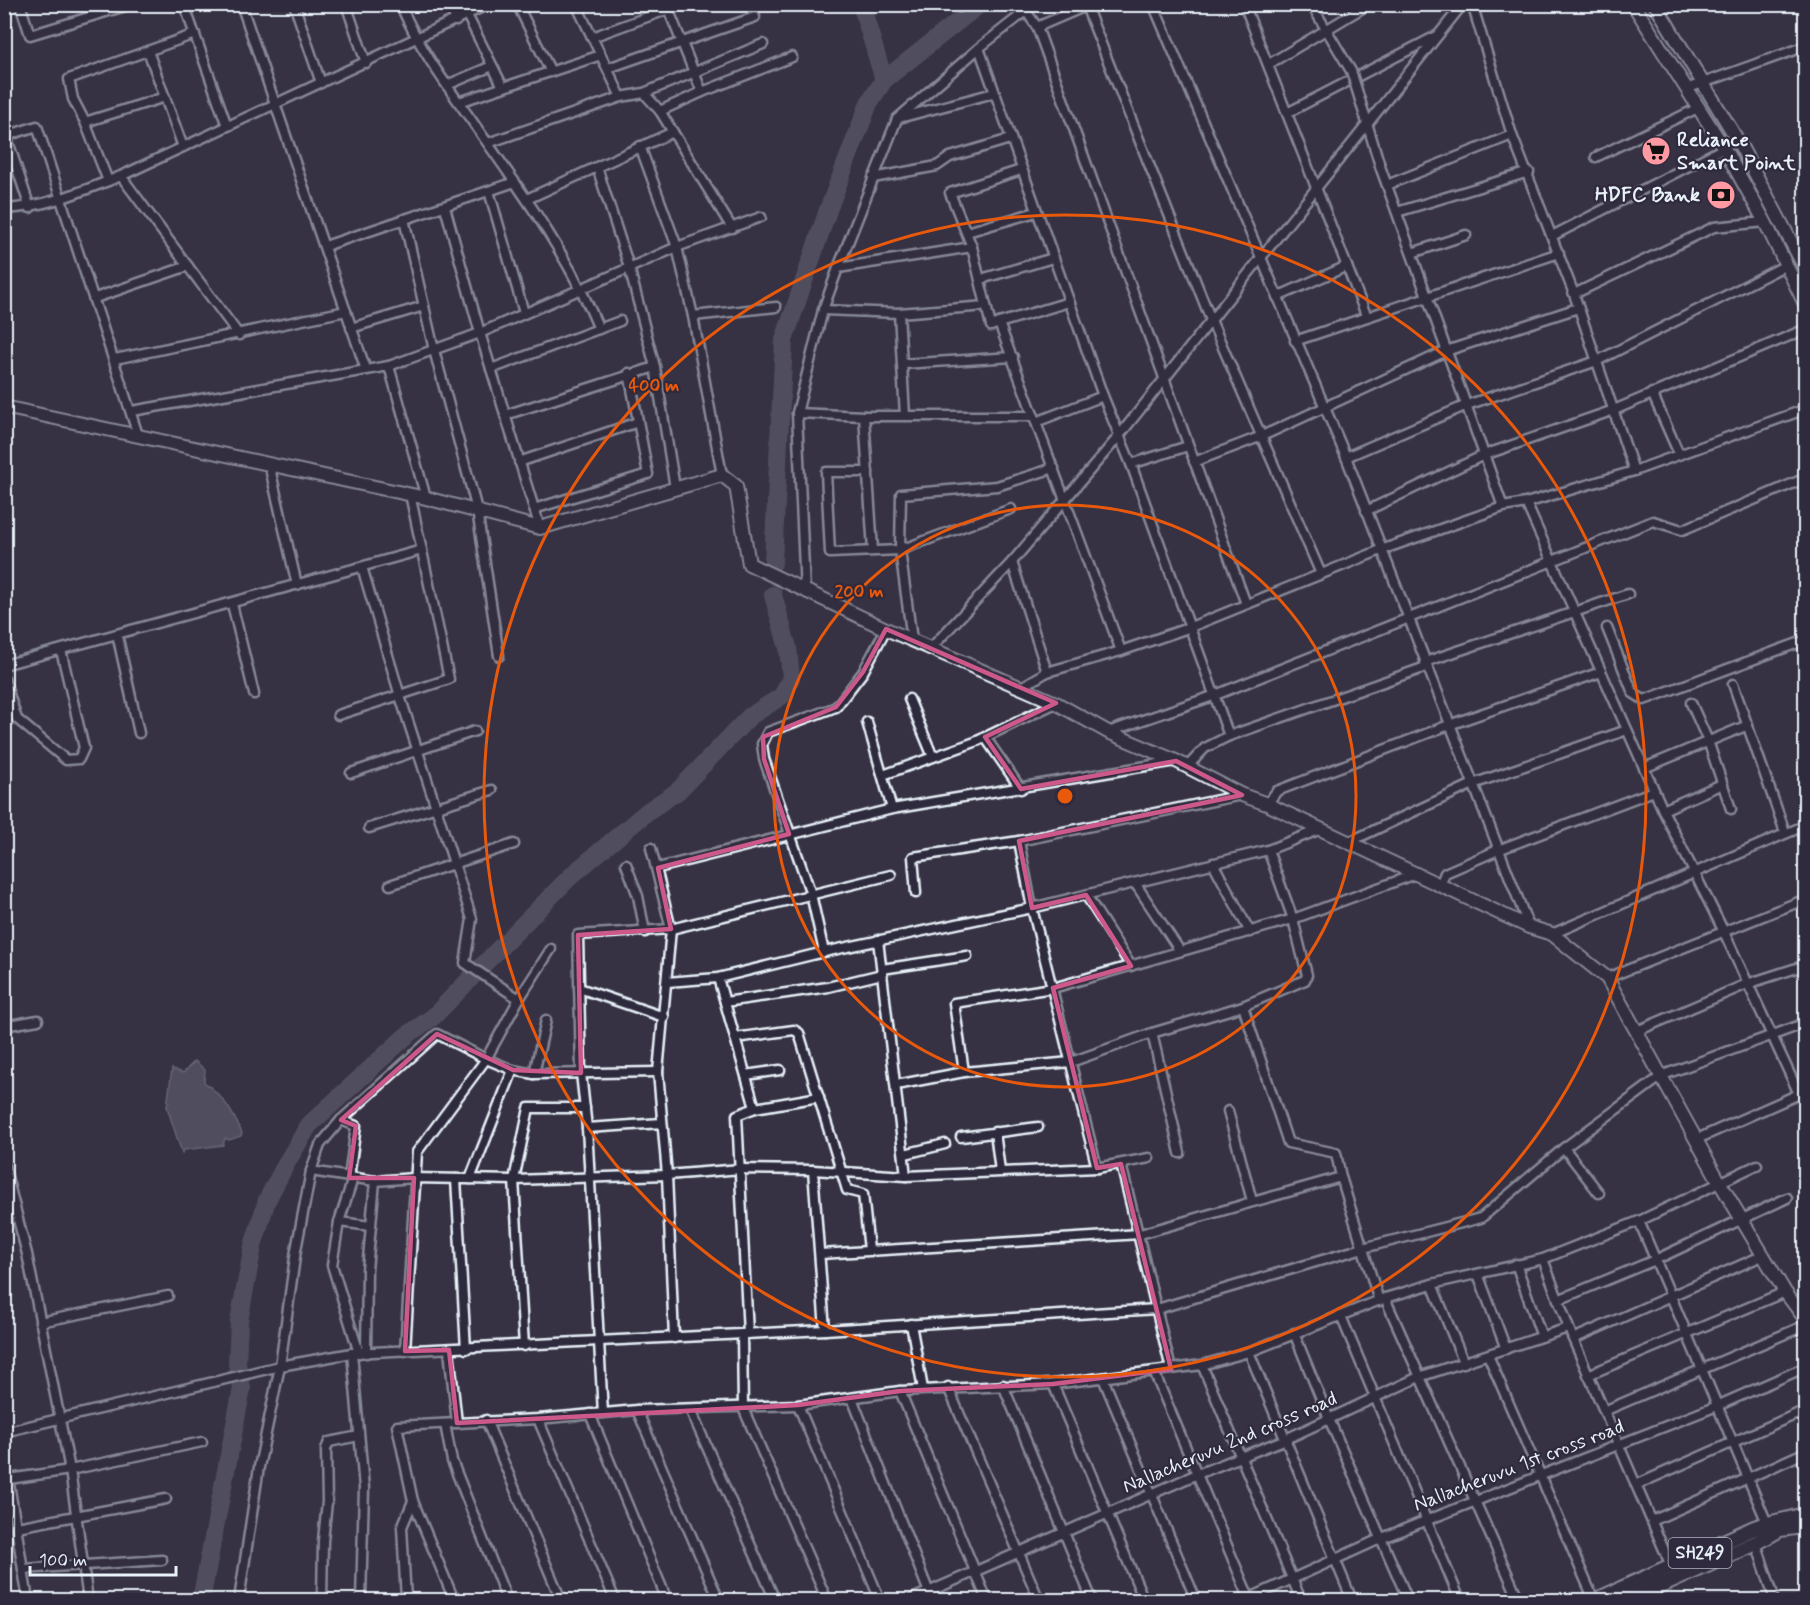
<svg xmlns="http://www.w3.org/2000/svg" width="1810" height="1605" viewBox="0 0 1810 1605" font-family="Mynerve,sans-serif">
<rect width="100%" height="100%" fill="#363244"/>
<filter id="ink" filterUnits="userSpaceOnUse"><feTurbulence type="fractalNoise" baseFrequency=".0167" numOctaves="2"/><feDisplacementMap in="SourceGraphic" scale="12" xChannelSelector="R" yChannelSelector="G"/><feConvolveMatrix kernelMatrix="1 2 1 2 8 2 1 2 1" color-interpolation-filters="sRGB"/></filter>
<g filter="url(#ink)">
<!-- water -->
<path fill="#70717f" stroke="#a0a4af" stroke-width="1.5" d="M195,1061L205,1070L204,1082C223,1096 232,1111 242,1133L241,1136L229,1140L225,1138L223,1145L184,1150L182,1153L167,1107L172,1069L183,1073Z"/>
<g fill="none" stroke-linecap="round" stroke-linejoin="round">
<!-- river -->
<g stroke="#70717f" stroke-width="18">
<polyline points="861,4 884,80"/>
<polyline points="773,563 784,340 828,210 869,103 884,80 980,4"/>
<polyline points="483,965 572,875 648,811 678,791 749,717 782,696 791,678 788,648 773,595"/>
<polyline points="201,1600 242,1388 237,1364 239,1321 253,1246 267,1200 287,1162 309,1125 406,1036 433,1017 472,977"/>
</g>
<!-- minor casing -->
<g stroke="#e8f1f8" stroke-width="13">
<g id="minor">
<polyline points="20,4 30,35 132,4"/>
<polyline points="184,4 227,126"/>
<polyline points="241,4 366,370"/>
<polyline points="294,4 321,83"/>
<polyline points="346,4 366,63"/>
<path d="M400,4C419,48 445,83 472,121C519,188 568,254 599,329"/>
<polyline points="450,4 456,21"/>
<polyline points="517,4 551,72"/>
<polyline points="576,4 621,97"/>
<polyline points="958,4 959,7"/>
<polyline points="1153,4 1346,457 1529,927"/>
<polyline points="1244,4 1366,315"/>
<polyline points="1311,4 1351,71"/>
<polyline points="1472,4 1512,135 1574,294 1634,471"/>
<polyline points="667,6 702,92"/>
<polyline points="467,15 503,87"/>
<polyline points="1037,27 1086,6 1211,320 1321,574"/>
<polyline points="592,37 683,4"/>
<polyline points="979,48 1103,396 1131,464 1229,736 1426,667"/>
<polyline points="148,51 183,147"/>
<polyline points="1269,64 1369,4"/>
<polyline points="608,68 755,17"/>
<polyline points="447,85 492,66"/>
<polyline points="1356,87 1381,169 1503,507"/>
<polyline points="1686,89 1806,46"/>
<polyline points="644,93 660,111 732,228"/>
<polyline points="459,102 601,55"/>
<polyline points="660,111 702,92 792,57"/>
<polyline points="1287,113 1436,36"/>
<polyline points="899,118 994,93"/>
<polyline points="85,122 165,97"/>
<polyline points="5,132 30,208"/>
<polyline points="6,136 37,126 138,435"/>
<polyline points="488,143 621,97 644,93 763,44"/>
<polyline points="640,146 677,247 693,316 722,475"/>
<polyline points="1596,157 1698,108"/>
<polyline points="597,167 629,267 655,367 675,488"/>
<polyline points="121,176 239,335"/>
<polyline points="873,178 937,166 950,157 1010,139"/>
<polyline points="108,181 85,122 73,99 69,79 195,34"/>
<polyline points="1387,185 1512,135"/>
<polyline points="489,191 524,313"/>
<polyline points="527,199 673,132"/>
<polyline points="445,207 480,333 540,528"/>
<path d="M4,209C47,207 82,191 121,176L489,4"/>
<polyline points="1397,212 1529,172"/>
<polyline points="404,219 434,350 477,510 499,656"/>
<polyline points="967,232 1036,212"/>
<polyline points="1552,236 1724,148"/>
<polyline points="325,246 515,182"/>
<polyline points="1412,253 1466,235"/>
<polyline points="838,268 972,247"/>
<polyline points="981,279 1053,258"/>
<polyline points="1574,294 1714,227 1765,222"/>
<polyline points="1277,297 1347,266"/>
<polyline points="95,298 188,266"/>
<polyline points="1069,302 999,323 1121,651"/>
<polyline points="823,310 899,313 986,306"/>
<polyline points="899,313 905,416"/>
<polyline points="693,316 776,307"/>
<polyline points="999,323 991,326 972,247 950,193 1021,170"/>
<polyline points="351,328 424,306"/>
<polyline points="1295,341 1559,253"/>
<polyline points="115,359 346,311"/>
<polyline points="902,364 1013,357"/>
<polyline points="389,366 426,498"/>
<polyline points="491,369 620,321"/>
<polyline points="1652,393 1679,454"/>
<polyline points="132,411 389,366 480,333 677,247 761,217"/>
<polyline points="797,413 864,416"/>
<polyline points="505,415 655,367"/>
<polyline points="1036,422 1103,396"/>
<polyline points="1346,457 1467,405 1597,361 1786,265"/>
<polyline points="519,462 638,422"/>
<polyline points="1194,462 1262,436 1446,351 1578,308"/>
<polyline points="269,464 297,585"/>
<polyline points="1131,464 1188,446"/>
<polyline points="868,472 826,472 830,553 900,550 1011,509"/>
<polyline points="1526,503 1663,810 1724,932 1806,1109"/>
<polyline points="534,509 648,474 629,373"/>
<polyline points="1366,511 1484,455 1614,410 1806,329"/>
<polyline points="873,550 864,416 1034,416"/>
<polyline points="1012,562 1047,672"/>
<polyline points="362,567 400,696 472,919 465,963 519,999"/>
<polyline points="805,591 797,413 823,310 838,268 897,119 979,48 1026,11 1037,27 1246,604"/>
<polyline points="232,604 254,694"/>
<polyline points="1607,628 1633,693 1644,700 1806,640"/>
<polyline points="117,634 139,733"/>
<polyline points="912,640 900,550 901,494 997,486 1054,468"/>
<polyline points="931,648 1012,562 1119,436 1463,4"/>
<polyline points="1425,662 1628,594"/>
<polyline points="4,665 422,550"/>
<polyline points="4,679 17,719 66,760 79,759 84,748 61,650"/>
<polyline points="1733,684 1785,832"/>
<polyline points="1020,688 1047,672 1121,651 1188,628 1381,550 1503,507 1526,503 1634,471 1806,409"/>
<polyline points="909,699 933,757"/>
<polyline points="1691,703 1708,741 1731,809"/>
<polyline points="338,715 449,679 410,494"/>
<polyline points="867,722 892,809"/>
<polyline points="1108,732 1213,696 1653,521 1682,530 1806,478"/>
<polyline points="985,737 1021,789"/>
<polyline points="1187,767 1205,748 1229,736"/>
<polyline points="1644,768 1748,725"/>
<polyline points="351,773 475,731"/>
<polyline points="883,775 975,742 1056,703"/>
<polyline points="1267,804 1277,791 1449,725 1601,672"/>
<polyline points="1663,810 1722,784"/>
<polyline points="369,828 492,790"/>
<polyline points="1019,841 1032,908 1097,1168"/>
<polyline points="1349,842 1473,784 1627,730"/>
<polyline points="651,848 671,929 658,1072 667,1175 674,1338"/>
<polyline points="1213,863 1250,932"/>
<polyline points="626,864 638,896 645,932"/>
<polyline points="658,868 892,809 1176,761"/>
<polyline points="1135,883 1180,951"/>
<polyline points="390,885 514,844"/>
<polyline points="1440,885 1445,873 1498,850 1654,791"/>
<polyline points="916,893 913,857 1019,841 1242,795"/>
<polyline points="1086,895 1131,966"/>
<polyline points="1552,934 1806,825"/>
<polyline points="878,940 906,1176"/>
<polyline points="824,952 811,894 764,759 762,744 768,732 836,707 863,672 886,629"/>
<polyline points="882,969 967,956"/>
<polyline points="718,978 755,1108 737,1115 748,1334"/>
<polyline points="1607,978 1806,899"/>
<polyline points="667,982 718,978 824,952 1032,908 1268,850 1321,829"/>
<polyline points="579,988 664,1017"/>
<polyline points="725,1002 828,987 882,974"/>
<polyline points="1243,1006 1288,1143 1336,1153 1341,1177"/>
<polyline points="4,1026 38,1020"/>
<polyline points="1637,1031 1747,984 1806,965"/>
<polyline points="1152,1033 1180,1153"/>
<polyline points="735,1038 794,1030 799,1033 847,1190 863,1194 869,1250"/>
<polyline points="964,1072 954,1003 1053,988 1293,919 1416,874"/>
<polyline points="534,1074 546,1020"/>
<polyline points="746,1075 780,1070"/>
<polyline points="896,1085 964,1072 1071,1062 1152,1033 1243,1006 1305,980 1307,975 1293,919 1268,850"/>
<polyline points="755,1108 819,1097"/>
<polyline points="1228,1111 1252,1201"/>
<polyline points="341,1120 356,1126 349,1178"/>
<polyline points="587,1128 662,1123"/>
<polyline points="995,1132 1000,1171"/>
<polyline points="961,1137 1038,1127"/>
<polyline points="1697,1139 1806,1091"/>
<polyline points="1564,1148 1599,1193"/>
<polyline points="905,1154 945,1144"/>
<polyline points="1121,1164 1171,1369"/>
<polyline points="4,1165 27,1254 70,1470 88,1600"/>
<polyline points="813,1170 825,1330"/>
<polyline points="311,1171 375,1181 414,1178 514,1180 667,1175 741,1169 813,1170 906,1176 1097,1168 1149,1158"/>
<polyline points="353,1178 339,1222 332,1265 359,1353"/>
<polyline points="456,1179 466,1349"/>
<polyline points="470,1179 513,1070"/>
<polyline points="1639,1221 1767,1523"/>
<polyline points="339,1222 371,1226"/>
<polyline points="820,1254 1140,1234 1341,1177 1379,1301"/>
<polyline points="1543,1259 1573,1339 1671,1566"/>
<polyline points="1516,1264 1542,1337"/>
<polyline points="1478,1274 1506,1349"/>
<polyline points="1432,1284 1464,1363"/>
<polyline points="1385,1298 1519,1600"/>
<polyline points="1558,1300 1655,1260 1787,1198"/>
<polyline points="1341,1316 1460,1600"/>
<polyline points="40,1322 168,1296"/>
<polyline points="911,1324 923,1389"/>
<polyline points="1294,1333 1329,1419 1408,1600"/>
<polyline points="742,1334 743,1408 827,1600"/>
<polyline points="1573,1339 1764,1255"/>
<polyline points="524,1346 514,1180 529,1108 585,1108"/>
<polyline points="449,1350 457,1423"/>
<polyline points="405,1351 417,1152 486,1059 519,999 551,949"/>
<polyline points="1249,1352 1352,1600"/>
<polyline points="352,1353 364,1488 361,1600"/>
<polyline points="366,1353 367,1270 375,1181"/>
<polyline points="1488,1355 1594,1600"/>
<polyline points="1202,1365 1301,1600"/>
<polyline points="1154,1372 1250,1600"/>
<polyline points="1588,1375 1785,1292"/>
<polyline points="1103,1378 1196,1600"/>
<polyline points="1053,1384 1144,1600"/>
<polyline points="1003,1385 1092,1600"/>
<polyline points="948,1387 1039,1600"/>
<polyline points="900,1391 987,1600"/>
<polyline points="852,1398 932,1600"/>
<polyline points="798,1405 880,1600"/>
<polyline points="690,1409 775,1600"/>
<polyline points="637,1410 719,1600"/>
<polyline points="1604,1411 1806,1325"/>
<polyline points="603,1413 587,1128 581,1073 578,935 671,929 891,875"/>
<polyline points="590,1414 667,1600"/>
<polyline points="538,1419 615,1600"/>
<polyline points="486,1420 561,1600"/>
<polyline points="445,1424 452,1461 507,1600"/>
<polyline points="4,1432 280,1366 352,1353 825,1330 1157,1309 1363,1248 1481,1218 1564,1148 1663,1075 1806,1023"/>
<polyline points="4,1453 28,1600"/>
<polyline points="9,1479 70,1470 202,1442"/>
<polyline points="1636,1485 1806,1410"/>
<polyline points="1652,1521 1806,1452"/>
<polyline points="17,1527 166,1499"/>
<polyline points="1756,1543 1773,1594"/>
<polyline points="23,1569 162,1560"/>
<polyline points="239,1600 259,1467 280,1366 296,1250 311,1171 320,1145 341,1120 437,1034 486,1059 513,1070 534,1074 658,1072"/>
<polyline points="322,1600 323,1541 327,1502 326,1449 329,1442 359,1436"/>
<polyline points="406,1600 402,1527 413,1501"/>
<polyline points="454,1600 413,1501 397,1426 538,1419 637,1410 798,1405 900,1391 1053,1384 1202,1365 1249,1352 1385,1298 1432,1284 1543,1259 1639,1221 1757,1165"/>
<polyline points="910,1600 1195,1475 1286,1439 1419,1377 1568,1328"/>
<polyline points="1246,1600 1382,1538 1717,1406 1806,1367"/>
</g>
</g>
<!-- secondary casing -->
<g stroke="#e8f1f8" stroke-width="16">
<g id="secondary">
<polyline points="1633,4 1724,148 1765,222 1806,306"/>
<polyline points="1655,4 1738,141 1806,270"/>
<polyline points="4,407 426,498 540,528 722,475 736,486 749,564 886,629 1056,703 1108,732 1176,761 1242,795 1267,804 1529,927 1552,934 1607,978 1720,1183 1785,1292 1806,1320"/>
</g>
</g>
<!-- primary casing -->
<g stroke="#e8f1f8" stroke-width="18">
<g id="primary">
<path d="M1597,1600L1752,1529C1770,1522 1787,1521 1806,1514"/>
<polyline points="1629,1600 1756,1543 1780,1529 1795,1527"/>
</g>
</g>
<!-- minor -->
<use href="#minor" stroke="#2f2a3d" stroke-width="8"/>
<!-- secondary -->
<use href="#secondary" stroke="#2f2a3d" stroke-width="12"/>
<!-- primary -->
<use href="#primary" stroke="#2f2a3d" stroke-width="14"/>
<!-- minor-bridge casing -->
<g stroke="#e8f1f8" stroke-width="13" stroke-linecap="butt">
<polyline id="minor-bridge" points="1351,71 1356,87"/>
</g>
<!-- minor-bridge -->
<use href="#minor-bridge" stroke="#2f2a3d" stroke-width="8"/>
</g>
</g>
<!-- marked area -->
<path d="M0 0H1810V1605H0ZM886,629L1056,703L985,737L1021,789L1176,761L1242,795L1019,841L1032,908L1086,895L1131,966L1053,988L1097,1168L1121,1164L1171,1369L1053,1384L900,1391L798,1405L457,1423L449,1350L405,1351L414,1178H349L356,1126L341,1120L437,1034L513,1070L581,1073L578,935L671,929L658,868L789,834L764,759L763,737L836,707L863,672Z" fill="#363244" fill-opacity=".55" fill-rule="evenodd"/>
<path fill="none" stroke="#cd598a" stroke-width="4.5" stroke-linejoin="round" d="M886,629L1056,703L985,737L1021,789L1176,761L1242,795L1019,841L1032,908L1086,895L1131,966L1053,988L1097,1168L1121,1164L1171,1369L1053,1384L900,1391L798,1405L457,1423L449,1350L405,1351L414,1178H349L356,1126L341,1120L437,1034L513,1070L581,1073L578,935L671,929L658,868L789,834L764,759L763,737L836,707L863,672Z"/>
<!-- distance rings -->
<g fill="none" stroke="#e8590c" stroke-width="3">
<circle cx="1065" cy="796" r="291"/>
<circle cx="1065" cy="796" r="581"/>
</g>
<!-- icons -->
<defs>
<g id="supermarket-disc" transform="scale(1.5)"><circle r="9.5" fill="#ff9aa2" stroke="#2f2a3d"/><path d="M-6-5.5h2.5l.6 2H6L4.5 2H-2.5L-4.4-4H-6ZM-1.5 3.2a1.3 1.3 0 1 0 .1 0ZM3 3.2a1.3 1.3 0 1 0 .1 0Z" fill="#111"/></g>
<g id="bank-disc" transform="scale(1.5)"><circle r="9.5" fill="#ff9aa2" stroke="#2f2a3d"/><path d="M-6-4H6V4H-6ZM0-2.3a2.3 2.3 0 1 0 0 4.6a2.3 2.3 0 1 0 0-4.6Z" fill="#111"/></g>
</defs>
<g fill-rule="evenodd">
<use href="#supermarket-disc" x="1656" y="151"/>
<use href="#bank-disc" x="1721" y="195"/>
</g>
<g text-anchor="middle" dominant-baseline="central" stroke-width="4.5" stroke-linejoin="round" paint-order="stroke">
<!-- shield labels -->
<rect fill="#2f2a3d" stroke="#b0b5c0" stroke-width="1.5" x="1668.5" y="1538" width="63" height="30" rx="4.5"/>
<g font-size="18" font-weight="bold" fill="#e8f1f8">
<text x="1700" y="1553">SH249</text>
</g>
<!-- poi labels -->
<g font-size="20" font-weight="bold" fill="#e8f1f8" stroke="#2f2a3d" text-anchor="start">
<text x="1677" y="140">Reliance<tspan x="1677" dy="23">Smart Point</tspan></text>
<text x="1700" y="195" text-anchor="end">HDFC Bank</text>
</g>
<!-- street labels -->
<g font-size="20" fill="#e8f1f8" stroke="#2f2a3d">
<text transform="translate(1230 1443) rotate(-23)">Nallacheruvu 2nd cross road</text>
<text transform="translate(1519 1466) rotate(-21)">Nallacheruvu 1st cross road</text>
</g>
</g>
<circle cx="1065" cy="796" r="9" fill="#e8590c" stroke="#2f2a3d" stroke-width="3"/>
<g font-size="18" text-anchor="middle" font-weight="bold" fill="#e8590c" stroke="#2f2a3d" stroke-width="4.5" stroke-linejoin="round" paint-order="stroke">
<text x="654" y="391">400 m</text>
<text x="859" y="597">200 m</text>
</g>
<!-- margin -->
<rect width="1810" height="1605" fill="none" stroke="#2f2a3d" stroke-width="24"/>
<rect x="12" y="12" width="1786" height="1581" fill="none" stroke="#e8f1f8" stroke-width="2" filter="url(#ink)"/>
<!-- scale -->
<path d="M30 1566v9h146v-9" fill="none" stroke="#e8f1f8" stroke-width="3"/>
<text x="39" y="1566" font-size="18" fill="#e8f1f8" stroke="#2f2a3d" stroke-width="4.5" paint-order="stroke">100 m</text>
</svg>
